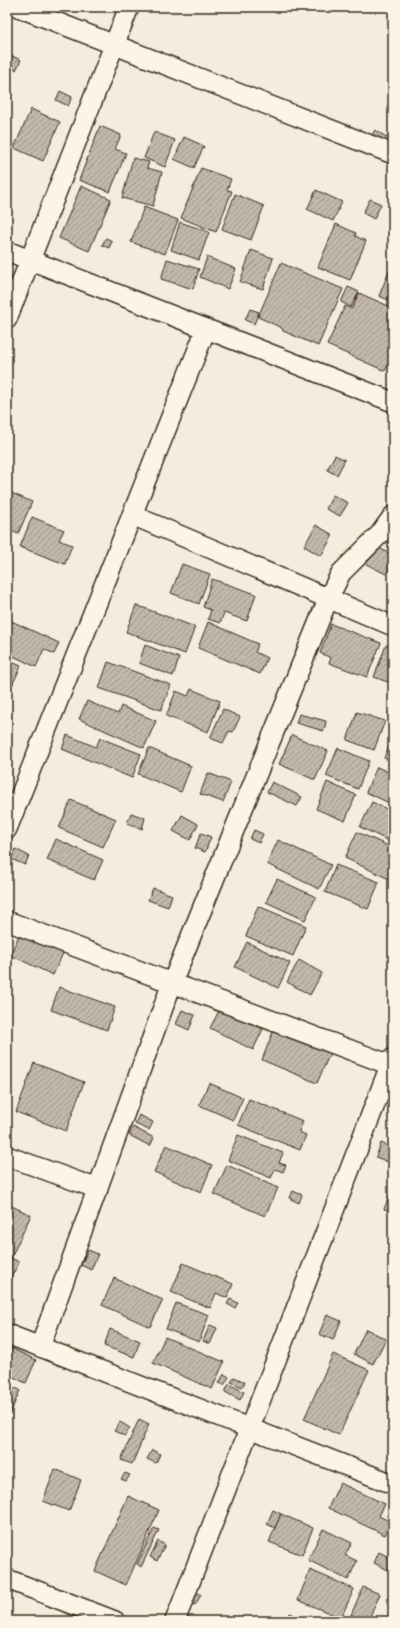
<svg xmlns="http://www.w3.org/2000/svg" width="400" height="1628" viewBox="0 0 400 1628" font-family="Kalam,sans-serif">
<defs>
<pattern id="building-hatch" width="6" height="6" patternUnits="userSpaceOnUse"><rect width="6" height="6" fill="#c3b9aa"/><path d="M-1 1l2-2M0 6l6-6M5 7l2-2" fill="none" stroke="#a0978a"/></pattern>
</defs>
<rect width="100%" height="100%" fill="#f4eddd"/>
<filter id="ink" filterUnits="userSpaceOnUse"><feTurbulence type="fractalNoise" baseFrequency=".025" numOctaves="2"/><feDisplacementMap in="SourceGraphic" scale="8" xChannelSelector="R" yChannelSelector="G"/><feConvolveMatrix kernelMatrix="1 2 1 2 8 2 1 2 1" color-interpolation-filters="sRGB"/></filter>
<g filter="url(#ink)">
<!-- building -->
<g fill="url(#building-hatch)" stroke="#3b2a1e">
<polygon points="12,56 21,60 16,70 7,66"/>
<polygon points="60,91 72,97 68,106 56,100"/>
<polygon points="31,109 60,122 43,161 14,148"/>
<polygon points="100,126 121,135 115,149 126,153 110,192 79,180"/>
<polygon points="375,130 393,141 388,150 369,140"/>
<polygon points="154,132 175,140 165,167 144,158"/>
<polygon points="184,137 204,146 194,168 174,159"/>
<polygon points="133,158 149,162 147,168 162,172 153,206 122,198"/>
<polygon points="201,168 231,179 227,190 232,191 216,232 181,218"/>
<polygon points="81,186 111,199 89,251 59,238"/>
<polygon points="316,190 342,202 333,221 307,209"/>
<polygon points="235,194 264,206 251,240 222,229"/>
<polygon points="370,199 381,204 374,219 363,213"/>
<polygon points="144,207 178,220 165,254 131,242"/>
<polygon points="180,222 209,232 199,260 171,250"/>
<polygon points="336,224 356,233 355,236 366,241 350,280 318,267"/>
<polygon points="106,238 112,241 109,248 102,245"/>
<polygon points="251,250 273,258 263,289 240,282"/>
<polygon points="207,257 236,269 228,289 200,277"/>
<polygon points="167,259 199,269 193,289 161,279"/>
<polygon points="281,263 343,289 318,346 283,331 282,328 258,317"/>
<polygon points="390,269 393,270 393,302 379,296"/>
<polygon points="348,287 359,292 351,307 341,302"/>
<polygon points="359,293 393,308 393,354 385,371 327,345 345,306 352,309"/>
<polygon points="250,309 259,312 254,324 245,320"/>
<polygon points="335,455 345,460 337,475 327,470"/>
<polygon points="7,491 32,502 18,534 7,529"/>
<polygon points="333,495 348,503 340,516 326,509"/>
<polygon points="32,517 64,530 59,540 72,545 65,564 20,547"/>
<polygon points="316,525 333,535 321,556 304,546"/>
<polygon points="375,546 393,555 393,561 386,574 366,564"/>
<polygon points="182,564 210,574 199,604 171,593"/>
<polygon points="212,579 256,594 247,621 224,613 220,623 208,619 211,610 203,607"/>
<polygon points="136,605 195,627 185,654 126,632"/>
<polygon points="7,619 59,643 54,654 44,649 36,667 7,653"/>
<polygon points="208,622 258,644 255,652 267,658 260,674 198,648"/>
<polygon points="331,624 381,643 367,677 329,663 331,658 320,653"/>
<polygon points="145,645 179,658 173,676 139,663"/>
<polygon points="386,645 393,647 393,684 374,677"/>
<polygon points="7,660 21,666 9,692 7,691"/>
<polygon points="108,662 171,685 161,710 99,688"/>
<polygon points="191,689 220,701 208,732 166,716 176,691 188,696"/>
<polygon points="87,701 118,714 121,706 156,721 144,748 79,719"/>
<polygon points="223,709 240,717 233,732 229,731 223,743 210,738"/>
<polygon points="357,712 385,721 374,750 347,740"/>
<polygon points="299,714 326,721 324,731 296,723"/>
<polygon points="67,735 96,747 100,738 141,754 132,778 62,749"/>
<polygon points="292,735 328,751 315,780 279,764"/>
<polygon points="393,736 393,762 384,758"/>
<polygon points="149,748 191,766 181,792 138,774"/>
<polygon points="338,748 369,761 358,789 326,776"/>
<polygon points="377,767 393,774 393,805 366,792"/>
<polygon points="208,773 231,782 223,802 200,794"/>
<polygon points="272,782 302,797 297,806 267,792"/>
<polygon points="327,782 356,795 345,821 316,809"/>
<polygon points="71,800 116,819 103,847 59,828"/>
<polygon points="372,802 393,812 393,843 360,827"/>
<polygon points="131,813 145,818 142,829 127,823"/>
<polygon points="182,815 198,824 190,840 173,831"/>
<polygon points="254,830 263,834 259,843 250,839"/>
<polygon points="357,832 393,848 393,870 389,879 345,858"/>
<polygon points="201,833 211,837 205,852 195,848"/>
<polygon points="56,839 103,860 94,880 47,860"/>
<polygon points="278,840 331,865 319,889 267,864"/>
<polygon points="15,849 29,856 25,865 11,859"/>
<polygon points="336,865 379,882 368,909 325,892"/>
<polygon points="277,879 316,897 305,920 266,902"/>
<polygon points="153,888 172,895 168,907 148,900"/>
<polygon points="258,906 306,926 293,956 246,936"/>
<polygon points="21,931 64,951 53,975 10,955"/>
<polygon points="247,942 290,963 278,988 235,967"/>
<polygon points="299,960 322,973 310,995 287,982"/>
<polygon points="59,987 115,1007 107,1030 51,1010"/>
<polygon points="221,1007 263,1029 253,1050 210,1028"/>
<polygon points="182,1010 195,1015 189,1030 176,1024"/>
<polygon points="274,1029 330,1053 317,1083 262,1060"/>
<polygon points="34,1063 84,1082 66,1131 16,1112"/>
<polygon points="209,1083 243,1098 233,1120 199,1105"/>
<polygon points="7,1089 12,1092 7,1102"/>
<polygon points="249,1099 303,1121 299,1132 306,1135 300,1150 238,1125"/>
<polygon points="139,1115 153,1122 149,1130 135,1124"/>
<polygon points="133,1127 154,1138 150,1146 129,1135"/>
<polygon points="238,1135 283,1153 279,1163 286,1165 283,1172 275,1169 271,1178 228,1160"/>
<polygon points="381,1143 393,1148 388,1162 376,1157"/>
<polygon points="166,1145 212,1165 201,1192 154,1172"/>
<polygon points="227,1165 278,1188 265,1216 214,1194"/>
<polygon points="393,1187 393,1212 384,1209"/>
<polygon points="293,1191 302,1195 299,1203 289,1198"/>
<polygon points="7,1204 31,1215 11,1258 19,1262 11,1278 7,1276"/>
<polygon points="88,1250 98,1254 91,1270 81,1265"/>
<polygon points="183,1263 233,1284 227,1298 216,1293 210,1308 171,1292"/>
<polygon points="114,1278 163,1300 150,1327 102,1305"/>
<polygon points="230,1299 238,1303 235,1308 227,1304"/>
<polygon points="176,1303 209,1315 199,1342 166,1329"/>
<polygon points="327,1315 341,1321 333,1340 319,1334"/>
<polygon points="210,1325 217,1328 210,1344 203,1341"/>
<polygon points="110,1329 140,1341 134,1357 104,1346"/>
<polygon points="366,1329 386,1339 373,1364 354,1354"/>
<polygon points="165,1337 224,1362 212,1389 153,1363"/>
<polygon points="11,1348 36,1360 26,1383 7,1374 7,1356"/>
<polygon points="333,1354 369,1370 339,1435 304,1419"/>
<polygon points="224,1374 229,1377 224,1385 219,1383"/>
<polygon points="234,1377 245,1382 242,1387 231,1382"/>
<polygon points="229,1384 244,1392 240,1400 225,1392"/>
<polygon points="7,1385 20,1390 7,1421"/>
<polygon points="139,1419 149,1424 132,1464 121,1460"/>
<polygon points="120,1422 130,1428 125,1436 114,1431"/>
<polygon points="152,1450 160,1454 156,1463 147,1459"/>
<polygon points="55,1469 81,1480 69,1511 43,1501"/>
<polygon points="125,1473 130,1475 126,1481 121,1479"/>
<polygon points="340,1483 385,1504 379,1516 391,1522 385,1535 328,1508"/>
<polygon points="128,1496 159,1510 126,1585 95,1571"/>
<polygon points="273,1510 281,1514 275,1528 267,1524"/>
<polygon points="281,1514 313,1528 302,1555 269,1542"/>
<polygon points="154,1528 159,1530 141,1567 137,1564"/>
<polygon points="323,1529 352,1543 345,1555 357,1561 348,1580 308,1560"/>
<polygon points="158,1541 165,1545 157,1561 150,1557"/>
<polygon points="379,1552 393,1559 393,1564 390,1571 374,1563"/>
<polygon points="310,1570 354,1589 341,1618 298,1600"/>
<polygon points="363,1587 380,1594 368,1621 364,1621 351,1615"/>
<polygon points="195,1591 201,1595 195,1605 189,1602"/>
<polygon points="290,1613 307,1621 286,1621"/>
<polygon points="240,1616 250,1621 238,1621"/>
</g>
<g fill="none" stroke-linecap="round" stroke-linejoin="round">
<!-- minor casing -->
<g stroke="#3b2a1e" stroke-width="22">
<g id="minor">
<polyline points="18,7 393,154"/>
<polyline points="7,251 393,402"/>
<polyline points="7,319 129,7"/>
<polyline points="132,515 393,626"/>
<polyline points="7,829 206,329"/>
<polyline points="7,921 393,1066"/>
<polyline points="7,1156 98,1189"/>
<polyline points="7,1334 393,1484"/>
<polyline points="40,1347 172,983 328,599 341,573 380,534 393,516"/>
<polyline points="7,1579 115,1621"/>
<polyline points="175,1621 393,1058"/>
</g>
</g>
<!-- minor -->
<use href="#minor" stroke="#fcf5e5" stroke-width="19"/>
</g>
</g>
<!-- margin -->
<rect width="400" height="1628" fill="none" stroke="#fcf5e5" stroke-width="24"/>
<rect x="12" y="12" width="376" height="1604" fill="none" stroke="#3b2a1e" stroke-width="1.5" filter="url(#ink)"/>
</svg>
